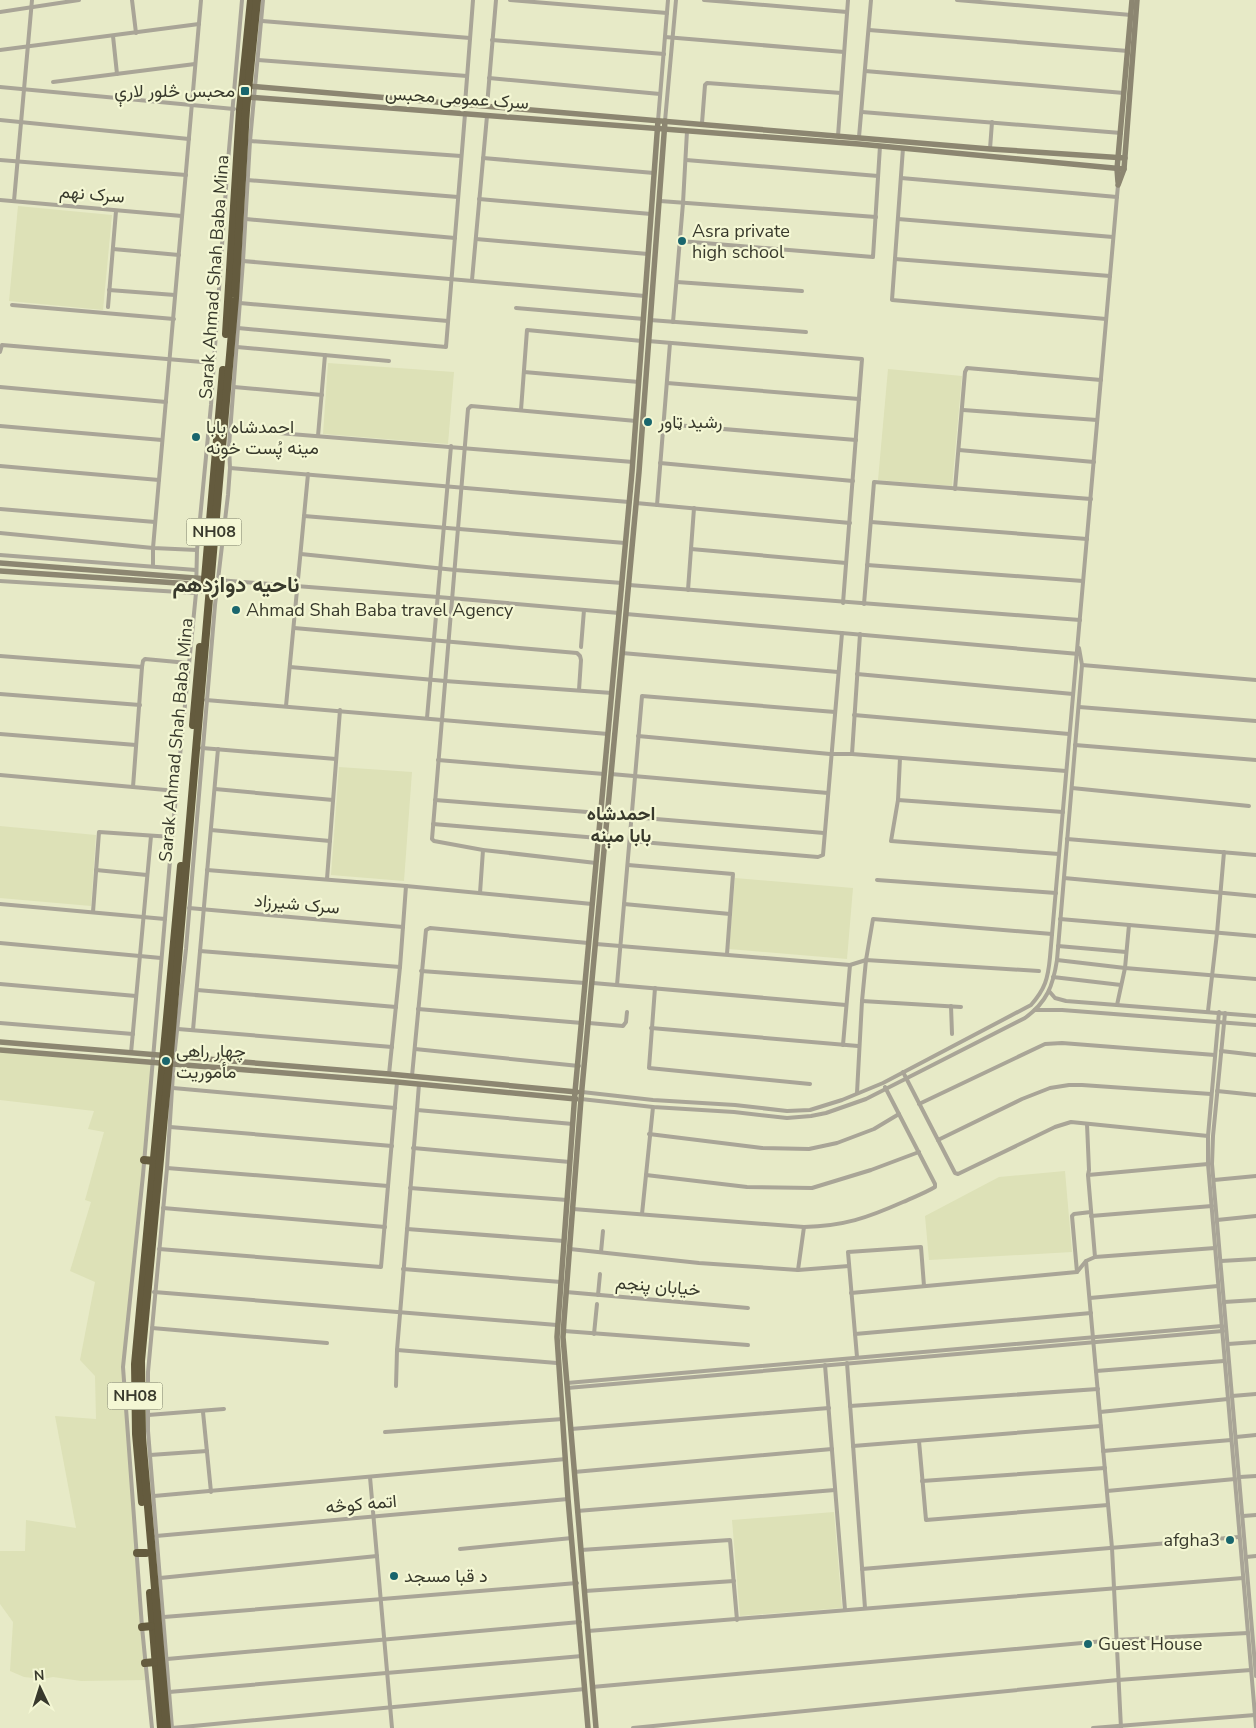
<svg xmlns="http://www.w3.org/2000/svg" width="1256" height="1728" viewBox="0 0 1256 1728" font-family="'Nunito Sans',Vazirmatn,sans-serif">
<rect width="100%" height="100%" fill="#e7eac7"/>
<!-- built -->
<g fill="#dde1b7">
<polygon points="18,206 112,215 103,310 9,301"/>
<polygon points="328,363 454,372 448,444 323,434"/>
<polygon points="888,369 962,376 952,486 878,480"/>
<polygon points="339,767 412,772 404,881 331,875"/>
<polygon points="0,826 96,835 91,906 0,898"/>
<polygon points="735,878 853,888 847,959 729,949"/>
<polygon points="0,1050 153,1062 123,1367 146,1680 81,1681 53,1677 43,1679 24,1677 10,1671 13,1622 0,1604 0,1551 25,1551 26,1520 76,1528 55,1416 96,1419 95,1376 80,1360 95,1282 70,1271 91,1202 85,1200 104,1132 88,1129 94,1111 0,1100"/>
<polygon points="1065,1171 1072,1252 929,1260 925,1216 999,1177"/>
<polygon points="834,1512 842,1608 740,1616 732,1520"/>
</g>
<g fill="none" stroke-linecap="round" stroke-linejoin="round">
<!-- street -->
<g stroke="#a9a597" stroke-width="4">
<polyline points="132,0 136,33"/>
<polyline points="510,0 667,13"/>
<polyline points="704,0 847,12"/>
<polyline points="957,0 1131,15"/>
<polyline points="0,12 79,0"/>
<polyline points="262,21 470,38"/>
<polyline points="869,30 1128,51"/>
<polyline points="113,36 117,74"/>
<polyline points="665,37 844,52"/>
<polyline points="492,40 664,54"/>
<polyline points="0,50 199,24"/>
<polyline points="258,60 467,76"/>
<polyline points="865,71 1124,93"/>
<polyline points="489,78 660,94"/>
<polyline points="53,82 195,64"/>
<polyline points="0,87 234,109"/>
<polyline points="465,104 473,0"/>
<polyline points="487,106 496,0"/>
<polyline points="862,112 1121,133"/>
<polyline points="0,120 189,139"/>
<polyline points="658,121 668,0"/>
<polyline points="665,121 676,0"/>
<polyline points="702,123 705,85 707,83 841,93"/>
<polyline points="838,136 848,0"/>
<polyline points="859,137 871,0"/>
<polyline points="250,141 461,156"/>
<polyline points="903,148 892,300 1106,319"/>
<polyline points="990,149 992,122"/>
<polyline points="483,158 654,173"/>
<polyline points="0,160 186,175"/>
<polyline points="686,160 878,176"/>
<polyline points="901,178 1117,197"/>
<polyline points="247,180 458,197"/>
<polyline points="479,199 651,214"/>
<polyline points="0,200 182,216"/>
<polyline points="14,201 32,0"/>
<polyline points="660,201 876,217"/>
<polyline points="246,219 455,238"/>
<polyline points="898,219 1113,237"/>
<polyline points="476,239 648,254"/>
<polyline points="680,241 873,257 880,146"/>
<polyline points="113,249 179,255"/>
<polyline points="895,259 1110,276"/>
<polyline points="243,261 645,296"/>
<polyline points="472,280 487,116"/>
<polyline points="677,282 802,291"/>
<polyline points="109,290 175,295"/>
<polyline points="240,303 448,321"/>
<polyline points="12,305 174,319"/>
<polyline points="108,307 116,211"/>
<polyline points="516,308 644,319"/>
<polyline points="650,320 806,332"/>
<polyline points="673,322 683,203 687,131"/>
<polyline points="238,328 446,347 465,114"/>
<polyline points="648,341 862,359 843,603"/>
<polyline points="237,347 389,361"/>
<polyline points="0,352 2,345 214,363"/>
<polyline points="524,372 639,382"/>
<polyline points="667,383 859,399"/>
<polyline points="0,387 166,402"/>
<polyline points="234,387 322,395"/>
<polyline points="521,410 527,330 642,341"/>
<polyline points="963,410 1097,420"/>
<polyline points="663,424 856,440"/>
<polyline points="0,426 162,440"/>
<polyline points="231,429 633,462"/>
<polyline points="318,436 325,355"/>
<polyline points="959,450 1094,462"/>
<polyline points="660,463 853,481"/>
<polyline points="0,466 159,480"/>
<polyline points="230,468 629,502"/>
<polyline points="955,489 965,372 967,368 1101,380"/>
<polyline points="636,503 850,523"/>
<polyline points="657,505 670,343"/>
<polyline points="0,509 155,522"/>
<polyline points="304,516 625,543"/>
<polyline points="871,522 1087,539"/>
<polyline points="0,533 153,548 197,550"/>
<polyline points="691,549 846,563"/>
<polyline points="301,554 455,570 622,583"/>
<polyline points="0,555 196,570"/>
<polyline points="867,565 1083,581"/>
<polyline points="153,566 153,548 201,0"/>
<polyline points="218,580 438,597 619,613"/>
<polyline points="0,581 196,593"/>
<polyline points="629,585 1080,620"/>
<polyline points="688,590 694,508"/>
<polyline points="864,604 874,482 1091,499"/>
<polyline points="626,614 1079,654"/>
<polyline points="294,628 577,653 580,656 581,660 579,690"/>
<polyline points="581,647 584,610"/>
<polyline points="622,653 838,672"/>
<polyline points="0,656 142,667 143,661 145,659 188,663"/>
<polyline points="1082,665 1256,680"/>
<polyline points="290,667 445,681 612,693"/>
<polyline points="857,674 1073,694"/>
<polyline points="0,694 140,705"/>
<polyline points="206,700 608,734"/>
<polyline points="286,706 308,474"/>
<polyline points="1079,707 1256,721"/>
<polyline points="854,715 1069,734"/>
<polyline points="427,718 451,446"/>
<polyline points="0,734 136,745"/>
<polyline points="638,736 830,754 852,754 1066,771"/>
<polyline points="1075,745 1256,760"/>
<polyline points="202,748 336,759"/>
<polyline points="852,754 860,634"/>
<polyline points="900,758 898,800 891,841 1059,854"/>
<polyline points="438,760 604,774"/>
<polyline points="611,774 828,793"/>
<polyline points="0,775 177,791"/>
<polyline points="133,787 142,667"/>
<polyline points="1072,788 1249,806"/>
<polyline points="215,789 333,800"/>
<polyline points="435,800 600,813"/>
<polyline points="898,800 1063,812"/>
<polyline points="632,817 824,833"/>
<polyline points="433,824 598,838"/>
<polyline points="211,830 330,841"/>
<polyline points="1067,839 1256,855"/>
<polyline points="630,841 818,857 823,855 842,633"/>
<polyline points="596,863 483,850 434,841 432,839 468,409 471,406 636,421"/>
<polyline points="628,865 733,874 727,954"/>
<polyline points="96,870 147,875"/>
<polyline points="207,870 406,886 592,904"/>
<polyline points="1064,878 1256,896"/>
<polyline points="327,879 340,710"/>
<polyline points="877,880 1056,893"/>
<polyline points="480,893 483,850"/>
<polyline points="0,904 165,919"/>
<polyline points="624,904 730,914"/>
<polyline points="189,908 403,927"/>
<polyline points="93,912 99,832 172,837"/>
<polyline points="1060,919 1256,936"/>
<polyline points="0,943 161,958"/>
<polyline points="596,944 850,965 866,960 1039,971"/>
<polyline points="1058,946 1126,952"/>
<polyline points="200,951 400,967"/>
<polyline points="1057,960 1125,968 1256,979"/>
<polyline points="421,971 585,983"/>
<polyline points="1053,977 1121,985"/>
<polyline points="593,983 846,1005"/>
<polyline points="0,984 136,996"/>
<polyline points="617,985 642,696 835,712"/>
<polyline points="655,988 649,1068 810,1084"/>
<polyline points="197,990 396,1007"/>
<polyline points="1049,991 1055,998 1066,1001 1256,1016"/>
<polyline points="862,1001 961,1007"/>
<polyline points="1117,1005 1125,968 1129,925"/>
<polyline points="951,1006 952,1034"/>
<polyline points="418,1009 582,1023"/>
<polyline points="1035,1010 1062,1010 1256,1025"/>
<polyline points="1208,1011 1217,933 1224,852"/>
<polyline points="1219,1012 1208,1136 1208,1164 1256,1727"/>
<polyline points="1225,1013 1213,1136 1212,1164 1256,1676"/>
<polyline points="0,1023 133,1034"/>
<polyline points="589,1023 623,1026 626,1022 627,1012"/>
<polyline points="651,1028 858,1046"/>
<polyline points="178,1029 392,1047"/>
<polyline points="193,1030 218,749"/>
<polyline points="843,1045 850,965"/>
<polyline points="415,1049 579,1066"/>
<polyline points="1221,1051 1256,1055"/>
<polyline points="131,1053 151,836"/>
<polyline points="903,1072 955,1173 958,1174 1055,1127 1071,1122 1208,1136"/>
<polyline points="389,1074 400,967 406,886"/>
<polyline points="412,1076 426,930 430,928 588,943"/>
<polyline points="419,1084 417,1110 573,1124"/>
<polyline points="173,1088 395,1108"/>
<polyline points="1217,1091 1256,1095"/>
<path d="M582,1092L653,1100L735,1105L787,1111L810,1110L842,1100L883,1083L1031,1005C1045,989 1048,979 1050,957L1118,185"/>
<polyline points="857,1093 862,1001 866,960 873,919 1052,934"/>
<path d="M581,1099L653,1107L734,1112L787,1118L811,1116L826,1113L866,1099L1025,1018C1047,1002 1053,986 1057,960L1082,665L1079,648"/>
<polyline points="919,1104 1045,1044 1062,1043 1215,1055"/>
<polyline points="1087,1124 1089,1170 1088,1175 1095,1257 1086,1261 1112,1548 1121,1728"/>
<polyline points="170,1127 392,1146"/>
<polyline points="649,1134 762,1148 809,1149 837,1143 874,1129 899,1114"/>
<polyline points="938,1140 1022,1099 1050,1088 1069,1085 1082,1085 1211,1094"/>
<polyline points="413,1148 570,1162"/>
<polyline points="167,1168 388,1186"/>
<polyline points="646,1175 747,1187 812,1188 871,1170 919,1152"/>
<polyline points="1088,1175 1208,1164"/>
<polyline points="1214,1180 1256,1176"/>
<polyline points="410,1188 567,1200"/>
<polyline points="163,1208 385,1227"/>
<path d="M573,1209L804,1227C844,1226 867,1218 903,1202C914,1197 925,1193 935,1187V1184L885,1087"/>
<polyline points="642,1214 653,1107"/>
<polyline points="1091,1216 1212,1206"/>
<polyline points="1217,1220 1256,1216"/>
<polyline points="407,1229 564,1241"/>
<polyline points="159,1249 381,1267 397,1082"/>
<polyline points="570,1249 699,1263 798,1270 849,1266"/>
<polyline points="601,1252 603,1231"/>
<polyline points="1095,1257 1215,1248"/>
<polyline points="1221,1261 1256,1259"/>
<polyline points="403,1269 561,1282"/>
<polyline points="798,1270 804,1227"/>
<polyline points="1077,1272 1072,1216 1074,1214 1091,1212"/>
<polyline points="154,1292 557,1325"/>
<polyline points="566,1292 748,1308"/>
<polyline points="851,1293 1077,1272 1086,1261"/>
<polyline points="598,1295 600,1274"/>
<polyline points="1090,1298 1218,1286"/>
<polyline points="1224,1302 1256,1300"/>
<polyline points="152,1328 327,1343"/>
<polyline points="564,1331 748,1345"/>
<polyline points="594,1334 597,1304"/>
<polyline points="855,1334 1091,1313"/>
<polyline points="1228,1344 1256,1342"/>
<polyline points="397,1350 557,1363"/>
<polyline points="857,1357 848,1252 921,1247 924,1286"/>
<polyline points="847,1363 865,1608"/>
<polyline points="825,1365 845,1610"/>
<polyline points="1096,1371 1224,1361"/>
<polyline points="567,1383 1222,1326"/>
<polyline points="396,1386 397,1350 417,1110"/>
<polyline points="567,1388 1223,1331"/>
<polyline points="1232,1396 1256,1394"/>
<polyline points="850,1406 1098,1389"/>
<polyline points="203,1412 211,1492"/>
<polyline points="1100,1412 1228,1399"/>
<polyline points="148,1415 224,1409"/>
<polyline points="571,1429 829,1408"/>
<polyline points="385,1432 563,1419"/>
<polyline points="1236,1437 1256,1435"/>
<polyline points="919,1441 926,1520 1108,1505"/>
<polyline points="853,1446 1101,1426"/>
<polyline points="1103,1451 1231,1440"/>
<polyline points="150,1455 207,1451"/>
<polyline points="574,1472 832,1449"/>
<polyline points="370,1477 392,1728"/>
<polyline points="1240,1477 1256,1476"/>
<polyline points="922,1481 1105,1468"/>
<polyline points="1107,1491 1235,1479"/>
<polyline points="154,1496 566,1459"/>
<polyline points="577,1511 835,1490"/>
<polyline points="1243,1516 1256,1515"/>
<polyline points="156,1536 568,1499"/>
<polyline points="460,1549 572,1538"/>
<polyline points="581,1550 730,1540 737,1620"/>
<polyline points="1246,1557 1256,1556"/>
<polyline points="862,1569 1239,1537"/>
<polyline points="160,1578 377,1556"/>
<polyline points="585,1591 734,1581"/>
<polyline points="164,1617 577,1583"/>
<polyline points="588,1631 1243,1578"/>
<polyline points="167,1659 580,1622"/>
<polyline points="592,1687 1115,1640 1248,1633"/>
<polyline points="169,1692 582,1656"/>
<polyline points="152,1728 142,1627 123,1367 143,1175 172,837 196,593 197,550 211,405 227,173 242,0"/>
<polyline points="172,1728 148,1431 148,1372 167,1168 174,1058 186,949 215,605 228,495 230,468 229,446 243,261 250,141 263,0"/>
<polyline points="172,1728 585,1689"/>
<polyline points="633,1728 1118,1680 1251,1670"/>
<polyline points="1093,1728 1255,1715"/>
</g>
<!-- secondary -->
<g stroke="#8c8671" stroke-width="5.5">
<polyline points="248,86 990,149 1125,158"/>
<polyline points="247,97 859,144 1124,169"/>
<polyline points="1118,182 1117,169 1132,0"/>
<polyline points="1118,185 1124,169 1137,0"/>
<polyline points="0,563 208,579"/>
<polyline points="0,571 207,585"/>
<polyline points="0,1042 389,1074 577,1092"/>
<polyline points="0,1050 397,1082 576,1099"/>
<polyline points="588,1728 568,1499 557,1337 575,1092 632,472 658,121"/>
<polyline points="596,1728 563,1337 564,1321 581,1099 639,472 665,121"/>
</g>
<!-- highway -->
<g stroke="#645b3e" stroke-width="8">
<polyline points="226,334 240,110 251,0"/>
<polyline points="204,590 223,370"/>
<polyline points="193,725 200,647"/>
<polyline points="144,1160 154,1161"/>
<polyline points="142,1502 136,1434 135,1364 181,866"/>
<polyline points="137,1553 146,1553"/>
<polyline points="150,1593 161,1728"/>
<polyline points="142,1627 152,1626"/>
<polyline points="145,1663 155,1662"/>
<polyline points="167,1728 142,1437 141,1361 169,1064 226,401 235,298 246,110 257,0"/>
</g>
</g>
<!-- markers -->
<g fill="#19666d" stroke="#f4f7d4" stroke-width="2">
<rect x="240" y="86" width="10" height="10" rx="2.5"/>
<circle cx="682" cy="241" r="5"/>
<circle cx="648" cy="422" r="5"/>
<circle cx="196" cy="437" r="5"/>
<circle cx="236" cy="610" r="5"/>
<circle cx="166" cy="1061" r="5"/>
<circle cx="1230" cy="1540" r="5"/>
<circle cx="394" cy="1576" r="5"/>
<circle cx="1088" cy="1644" r="5"/>
</g>
<g text-anchor="middle" dominant-baseline="central" stroke-width="4.5" stroke-linejoin="round" paint-order="stroke">
<!-- shield labels -->
<g fill="#f4f7d4" stroke="#70725e" stroke-width="1">
<rect x="186.5" y="518.5" width="55" height="27" rx="4"/>
<rect x="107.5" y="1382.5" width="55" height="27" rx="4"/>
</g>
<g font-size="16" font-weight="bold" fill="#38392c">
<text x="214" y="532">NH08</text>
<text x="135" y="1396">NH08</text>
</g>
<!-- poi labels -->
<g font-size="18" fill="#38392c" stroke="#f4f7d4" text-anchor="start">
<text x="235" y="91" text-anchor="end">محبس څلور لارې</text>
<text x="692" y="231">Asra private<tspan x="692" dy="21">high school</tspan></text>
<text x="658" y="422">رشید ټاور</text>
<text x="206" y="427">احمدشاه بابا<tspan x="206" dy="21">مینه پُست خونه</tspan></text>
<text x="246" y="610">Ahmad Shah Baba travel Agency</text>
<text x="176" y="1051">چهار راهی<tspan x="176" dy="21">مأموریت</tspan></text>
<text x="1220" y="1540" text-anchor="end">afgha3</text>
<text x="404" y="1576">د قبا مسجد</text>
<text x="1098" y="1644">Guest House</text>
</g>
<!-- street labels -->
<g font-size="18" fill="#38392c" stroke="#f4f7d4">
<text transform="translate(457 98) rotate(4)">سرک عمومی محبس</text>
<text transform="translate(92 194) rotate(5)">سرک نهم</text>
<text transform="translate(214 277) rotate(-86)">Sarak Ahmad Shah Baba Mina</text>
<text transform="translate(176 740) rotate(-85)">Sarak Ahmad Shah Baba Mina</text>
<text transform="translate(297 904) rotate(5)">سرک شیرزاد</text>
<text transform="translate(658 1286) rotate(5)">خیابان پنجم</text>
<text transform="translate(361 1504) rotate(-5)">اتمه کوڅه</text>
</g>
<!-- neighbourhood labels -->
<g font-size="19" font-weight="bold" fill="#38392c" stroke="#f4f7d4">
<text x="621" y="814">احمدشاه<tspan x="621" dy="22">بابا مېنه</tspan></text>
</g>
<!-- district labels -->
<g font-size="22" font-weight="bold" fill="#38392c" stroke="#f4f7d4">
<text x="236" y="585">ناحیه دوازدهم</text>
</g>
</g>
<!-- north arrow -->
<g transform="translate(40 1688) rotate(356)" stroke="#f4f7d4" stroke-width="4" paint-order="stroke">
<path d="M0-4L9 19L0 12L-9 19Z" fill="#38392c"/>
<text y="-8" font-size="14" font-weight="bold" text-anchor="middle" fill="#38392c">N</text>
</g>
</svg>
